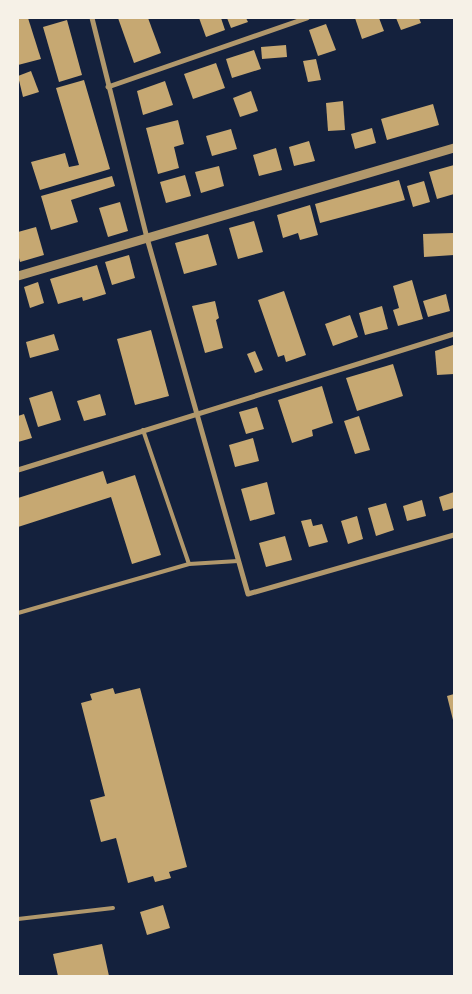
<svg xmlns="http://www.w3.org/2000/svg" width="472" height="994" viewBox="0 0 472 994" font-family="Montserrat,sans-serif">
<rect width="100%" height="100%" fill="#14213d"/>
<!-- building -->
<g fill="#c6a872">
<polygon points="18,18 28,18 41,59 18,65"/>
<polygon points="118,18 148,18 161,53 134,63"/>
<polygon points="199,18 221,18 225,30 206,37"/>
<polygon points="227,18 246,18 248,22 231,28"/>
<polygon points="355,18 379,18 384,31 362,39"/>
<polygon points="396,18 419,18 421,23 401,30"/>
<polygon points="67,20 82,75 59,82 43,27"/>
<polygon points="326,24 336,50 318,56 309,30"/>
<polygon points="286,45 287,57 262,59 261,47"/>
<polygon points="254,50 261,69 232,78 226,59"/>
<polygon points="316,59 321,80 308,82 303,61"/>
<polygon points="216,63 225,88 193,99 184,74"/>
<polygon points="31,71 39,92 23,97 18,76"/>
<polygon points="84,80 110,169 40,190 31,162 65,153 69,167 79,165 56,88"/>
<polygon points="165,81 173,105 143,115 137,91"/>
<polygon points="251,91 258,111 240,117 233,98"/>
<polygon points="343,101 345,130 328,131 326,103"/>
<polygon points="433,104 439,125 387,140 381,119"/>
<polygon points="178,120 184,144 174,147 179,168 158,174 146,128"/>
<polygon points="372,128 376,143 355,149 351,134"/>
<polygon points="231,129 237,149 212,156 206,136"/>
<polygon points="309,141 315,161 294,166 289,147"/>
<polygon points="276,148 282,170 259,176 253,155"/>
<polygon points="454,165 454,194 437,199 429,172"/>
<polygon points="219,166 224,186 201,193 195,172"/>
<polygon points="185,175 191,196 166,203 160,182"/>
<polygon points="112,176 115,186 71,200 78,222 51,230 41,196"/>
<polygon points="399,180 405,200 320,223 315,204"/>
<polygon points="424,181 430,202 413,207 407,186"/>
<polygon points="120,202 128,231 108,237 99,208"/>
<polygon points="310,205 318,235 300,240 298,233 283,238 277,215"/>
<polygon points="254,221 263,252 238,259 229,228"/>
<polygon points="36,227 44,255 20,262 18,254 18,232"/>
<polygon points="454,233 454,255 424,257 423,234"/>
<polygon points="208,234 217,265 184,274 175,243"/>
<polygon points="129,255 135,278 112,285 105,262"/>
<polygon points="97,265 106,294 83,301 82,297 58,304 50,279"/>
<polygon points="412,280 423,319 398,326 393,310 399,308 393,286"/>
<polygon points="38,282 44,303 30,308 24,287"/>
<polygon points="284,291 306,355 286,362 284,355 278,357 258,300"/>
<polygon points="446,294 450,311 428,317 423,301"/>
<polygon points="215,301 219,318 216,320 223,348 205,353 192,306"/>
<polygon points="382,306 388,329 365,335 359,313"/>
<polygon points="350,315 358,337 333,346 325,324"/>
<polygon points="151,330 169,396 135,405 117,339"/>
<polygon points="54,334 59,350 30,358 26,342"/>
<polygon points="453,345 454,374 437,375 435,351"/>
<polygon points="255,351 263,370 255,373 247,354"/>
<polygon points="393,364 403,396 357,411 346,378"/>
<polygon points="322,386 333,423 312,430 313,436 292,443 278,400"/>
<polygon points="52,391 61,420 38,427 29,398"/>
<polygon points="100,394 106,415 84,421 77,401"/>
<polygon points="257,407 264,429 246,434 239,412"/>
<polygon points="24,414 32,438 18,442 18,416"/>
<polygon points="359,416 370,450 355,454 344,421"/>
<polygon points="253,438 259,461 235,467 229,445"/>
<polygon points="103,471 107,484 135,475 161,555 132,564 111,497 18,527 18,498"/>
<polygon points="267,482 275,514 250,521 241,489"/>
<polygon points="454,492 454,508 443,511 439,497"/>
<polygon points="422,500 426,516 407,521 403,506"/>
<polygon points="386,503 394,530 376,536 368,508"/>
<polygon points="357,516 363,539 348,544 341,521"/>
<polygon points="311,519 313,526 322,524 328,542 309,547 301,521"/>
<polygon points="285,536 292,560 266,567 259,543"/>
<polygon points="113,688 115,694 140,688 187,867 169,872 171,878 155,882 153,876 128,883 116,838 101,842 90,800 105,796 81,703 92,700 90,694"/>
<polygon points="454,694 454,724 447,696"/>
<polygon points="163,905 170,928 147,935 140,912"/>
<polygon points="102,944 109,976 58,976 53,954"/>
</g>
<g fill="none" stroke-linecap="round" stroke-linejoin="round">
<!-- service -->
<g stroke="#b1986c" stroke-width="4">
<polyline points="143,430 189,564"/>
<polyline points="18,613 189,564 238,561"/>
<polyline points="18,919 113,908"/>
</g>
<!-- minor -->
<g stroke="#b1986c" stroke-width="5">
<polyline points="92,18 147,238 248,594 454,535"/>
<polyline points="108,87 307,18"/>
<polyline points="18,470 454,334"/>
</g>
<!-- tertiary -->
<polyline stroke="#b1986c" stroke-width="9" points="18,276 454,148"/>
</g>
<!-- border -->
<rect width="472" height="994" fill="none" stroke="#f6f1e7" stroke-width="38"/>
</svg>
